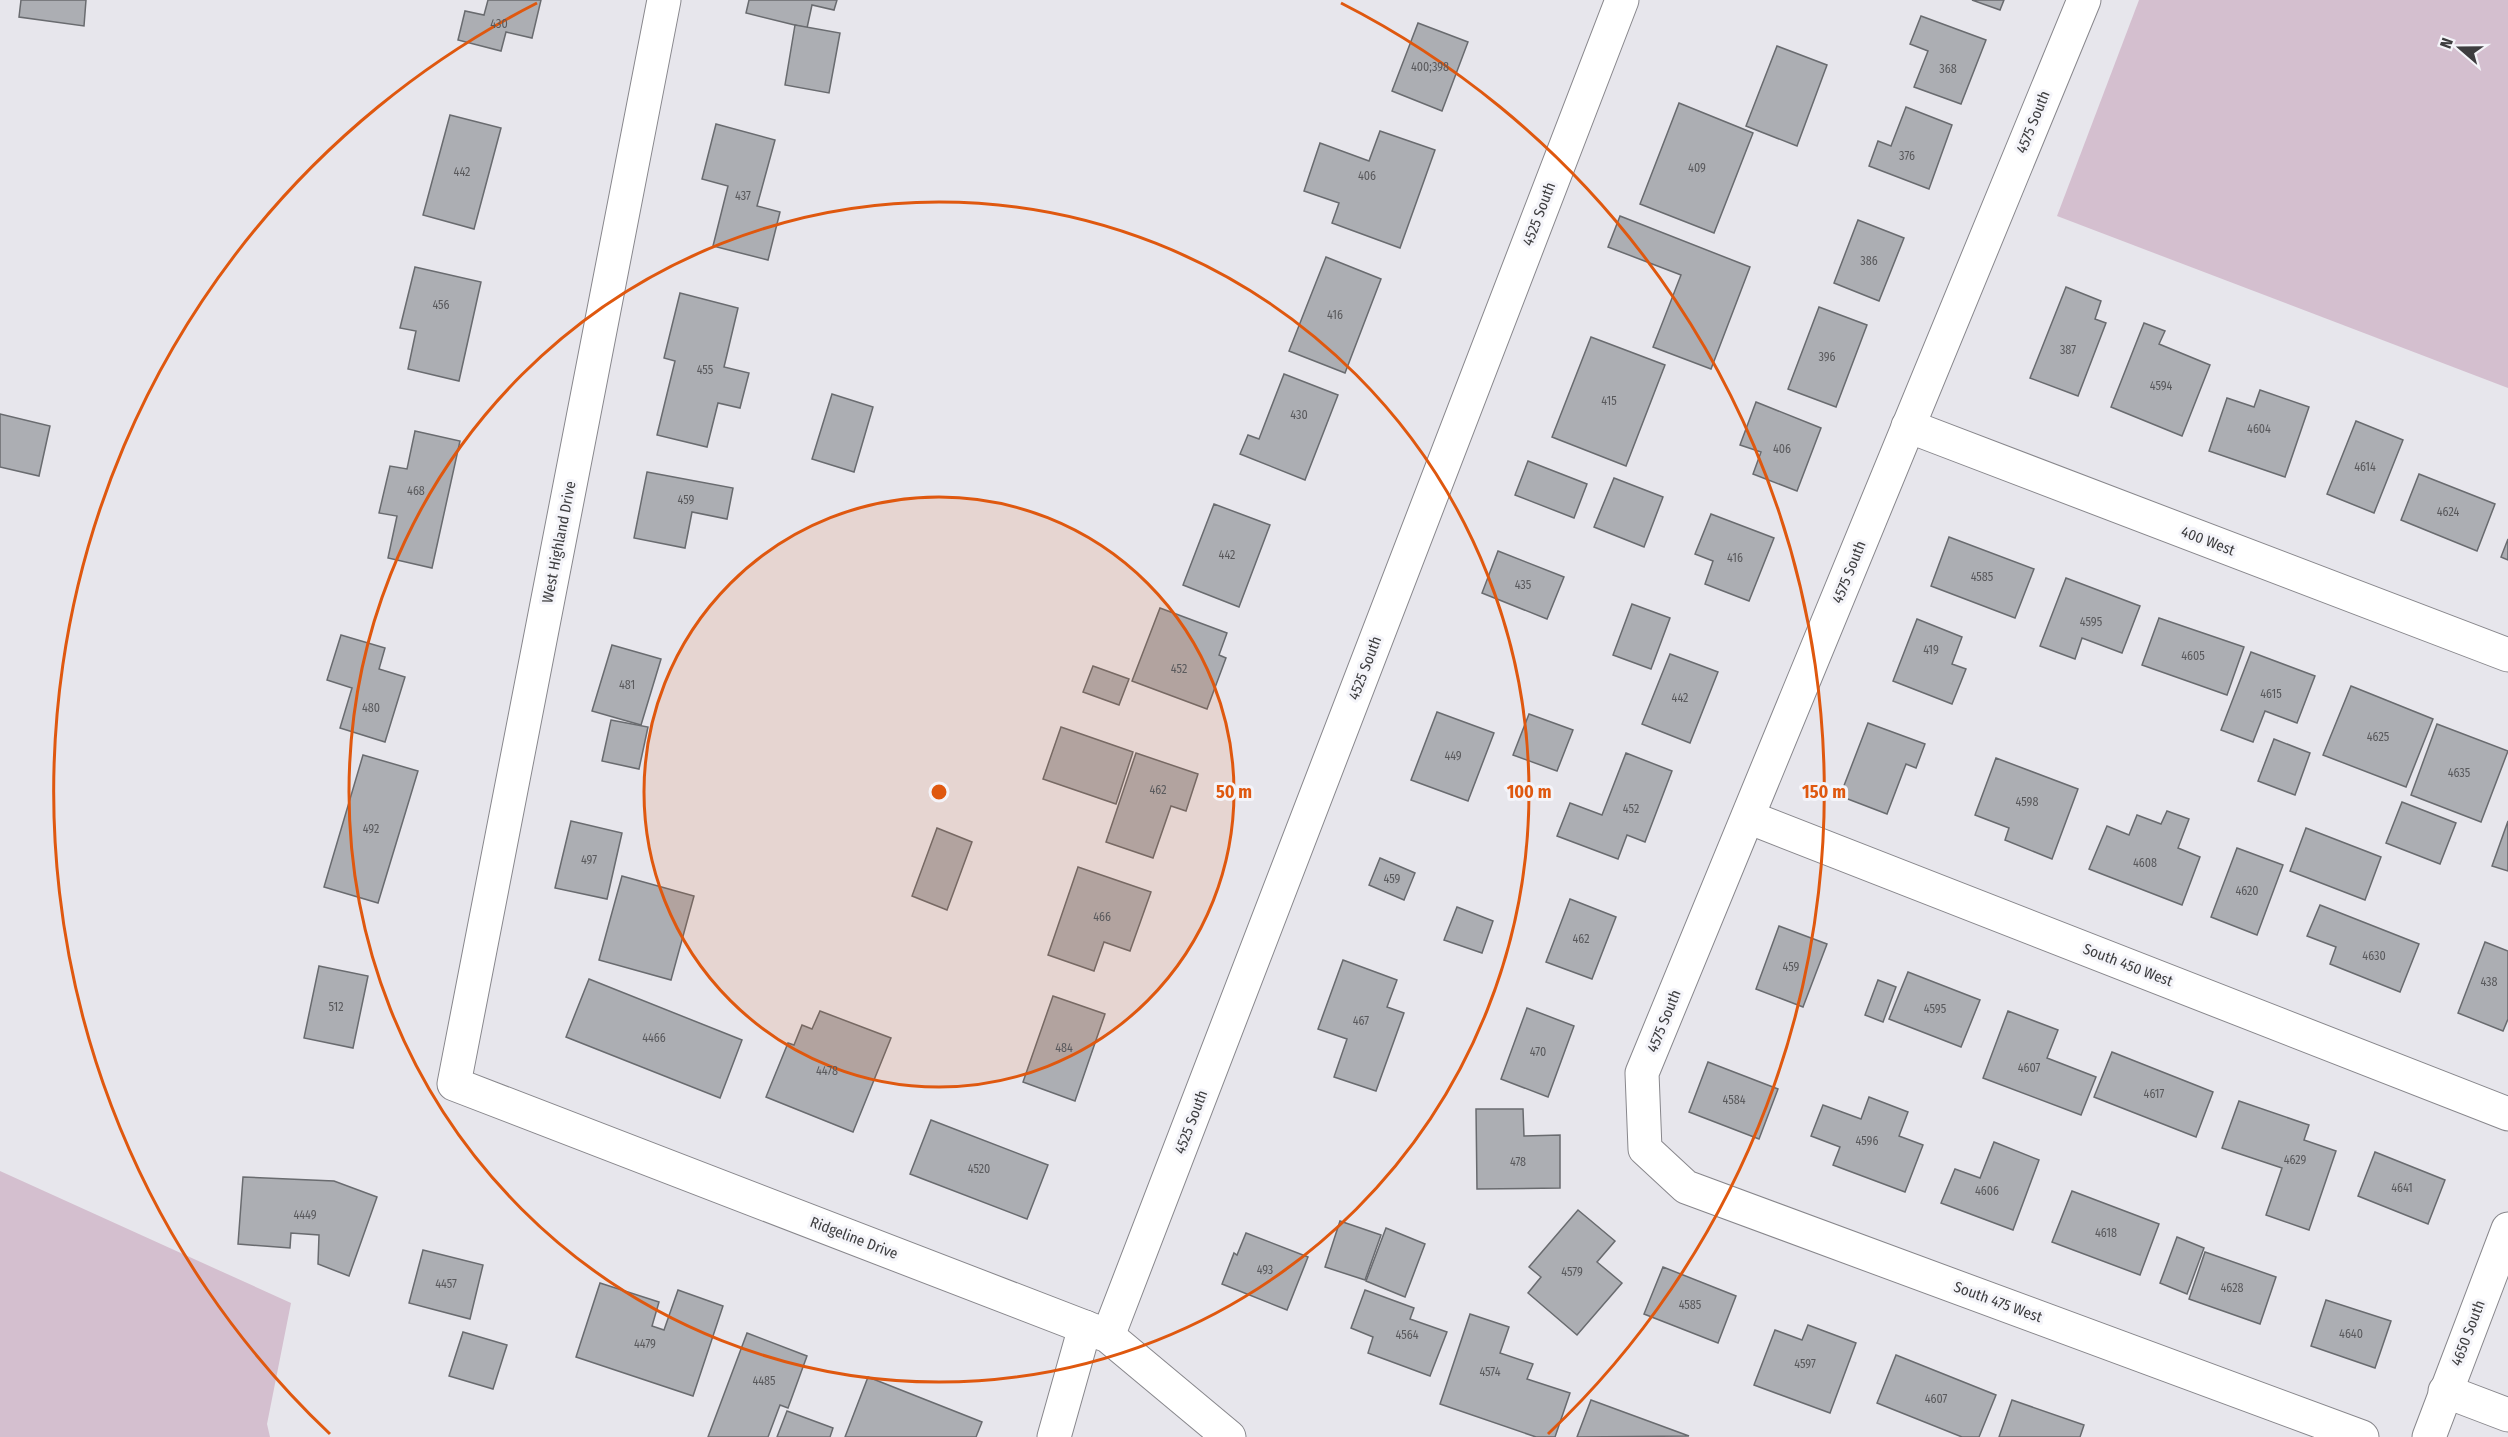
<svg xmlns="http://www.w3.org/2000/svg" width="2508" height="1437" viewBox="0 0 2508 1437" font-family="'Fira Sans Condensed',sans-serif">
<rect width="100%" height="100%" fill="#e7e6ec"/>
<!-- green -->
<g fill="#d4bfcf">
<polygon points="2139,0 2508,0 2508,388 2057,216"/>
<polygon points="0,1171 291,1303 267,1424 270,1437 0,1437"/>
</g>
<!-- building -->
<g fill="#acaeb3" stroke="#696b6f" stroke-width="1.5">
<polygon points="21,0 86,0 84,26 19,17"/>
<polygon points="488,0 541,0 532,38 506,32 501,51 458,40 465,11 484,15"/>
<polygon points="749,0 837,0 834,10 812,5 807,28 746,13"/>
<polygon points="1972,0 2004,0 2000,10"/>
<polygon points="1921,16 1986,40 1961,104 1914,87 1928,51 1910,44"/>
<polygon points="1418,23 1468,42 1442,111 1392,91"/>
<polygon points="795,25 840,33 829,93 785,85"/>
<polygon points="1777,46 1827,65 1797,146 1746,126"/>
<polygon points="1679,103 1753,133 1714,233 1640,204"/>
<polygon points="1906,107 1952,125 1929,189 1869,166 1878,141 1891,146"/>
<polygon points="450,115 501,128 474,229 423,215"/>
<polygon points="716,124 775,140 757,206 780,212 768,260 713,246 728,186 702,179"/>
<polygon points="1380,131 1435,150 1400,248 1332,223 1339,203 1304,191 1320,143 1369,161"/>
<polygon points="1620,216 1750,267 1711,369 1653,347 1681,275 1608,247"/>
<polygon points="1858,220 1904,238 1879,301 1834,283"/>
<polygon points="1326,257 1381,279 1345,373 1289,351"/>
<polygon points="415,267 481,282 459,381 408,369 416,331 400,328"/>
<polygon points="2066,287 2101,301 2095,319 2106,323 2078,396 2030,378"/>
<polygon points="680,293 738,308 724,367 749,373 740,408 718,403 707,447 657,435 675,361 664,358"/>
<polygon points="1819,307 1867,325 1836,407 1788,389"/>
<polygon points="2144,323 2165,331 2159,344 2210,365 2182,436 2111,407"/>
<polygon points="1591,337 1665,365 1626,466 1552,437"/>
<polygon points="1284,374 1338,395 1305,480 1240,454 1248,435 1259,439"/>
<polygon points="2260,390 2309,407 2285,477 2209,451 2227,398 2254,407"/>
<polygon points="832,394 873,407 854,472 812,459"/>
<polygon points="1756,402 1821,428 1797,491 1753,474 1761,452 1740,445"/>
<polygon points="0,414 50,426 39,476 0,467"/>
<polygon points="2356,421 2403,440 2374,513 2327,494"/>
<polygon points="415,431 460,441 432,568 388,558 397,516 379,513 390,466 407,469"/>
<polygon points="1528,461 1587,484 1574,518 1515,495"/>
<polygon points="647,472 733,488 727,519 692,512 685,548 634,538"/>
<polygon points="2419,474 2495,504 2477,551 2401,520"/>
<polygon points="1614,478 1663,497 1644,547 1594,527"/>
<polygon points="1214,504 1270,525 1239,607 1183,585"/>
<polygon points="1711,514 1774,538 1749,601 1705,584 1713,561 1695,554"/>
<polygon points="1949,537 2034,569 2015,618 1931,586"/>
<polygon points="2508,539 2508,560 2501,557"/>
<polygon points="1498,551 1564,577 1547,619 1482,593"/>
<polygon points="2066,578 2140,606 2122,653 2082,638 2075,659 2040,646"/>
<polygon points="1632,604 1670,618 1651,669 1613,655"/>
<polygon points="1160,608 1227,633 1219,655 1226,658 1207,709 1132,681"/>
<polygon points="2159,618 2244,647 2227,695 2142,665"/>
<polygon points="1917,619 1962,637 1952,664 1966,669 1952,704 1893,681"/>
<polygon points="341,635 385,648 379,669 405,677 385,742 340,728 352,688 327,680"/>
<polygon points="612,645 661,659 641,725 592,711"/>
<polygon points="2251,652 2315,676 2297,723 2265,711 2253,742 2221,730"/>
<polygon points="1670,654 1718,672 1690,743 1642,724"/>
<polygon points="1093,666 1129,679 1119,705 1083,692"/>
<polygon points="2351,686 2433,719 2406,787 2323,755"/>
<polygon points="1437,712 1494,733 1468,801 1411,780"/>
<polygon points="1529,714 1573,730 1557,771 1513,755"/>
<polygon points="611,720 648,727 639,769 602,761"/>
<polygon points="1868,723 1925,744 1916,768 1906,764 1887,814 1840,796"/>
<polygon points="2437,724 2508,751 2481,822 2411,795"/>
<polygon points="1061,727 1133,752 1116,804 1043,779"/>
<polygon points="2274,739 2310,753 2295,795 2258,781"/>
<polygon points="1136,753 1198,774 1186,811 1171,806 1153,858 1106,842"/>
<polygon points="1626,753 1672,771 1645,842 1627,835 1618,859 1557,836 1570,803 1602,815"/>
<polygon points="363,755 418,771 378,903 324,887"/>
<polygon points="1996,758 2078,789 2052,859 2005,840 2009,828 1975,815"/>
<polygon points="2402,802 2456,823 2440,864 2386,843"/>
<polygon points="2167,811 2189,819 2178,848 2200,857 2182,905 2089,869 2107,826 2129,835 2137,815 2161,824"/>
<polygon points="571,821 622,833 607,899 555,888"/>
<polygon points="2508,821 2508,871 2492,866"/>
<polygon points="937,828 972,842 947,910 912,896"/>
<polygon points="2306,828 2381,857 2365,900 2290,871"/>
<polygon points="2237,848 2283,865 2257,935 2211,917"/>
<polygon points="1380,858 1415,873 1404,900 1369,885"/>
<polygon points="1078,867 1151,892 1130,951 1104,942 1094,971 1048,955"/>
<polygon points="622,876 694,896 671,980 599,960"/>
<polygon points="1570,899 1616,917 1592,979 1546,962"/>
<polygon points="2320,905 2419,944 2400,992 2330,964 2336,947 2307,936"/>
<polygon points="1457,907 1493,921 1482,953 1444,940"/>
<polygon points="1779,926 1827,944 1803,1007 1756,989"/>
<polygon points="2485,942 2508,951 2508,1019 2503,1031 2458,1013"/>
<polygon points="1343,960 1397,980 1387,1007 1404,1013 1376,1091 1334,1077 1347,1039 1318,1029"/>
<polygon points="319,966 368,976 353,1048 304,1038"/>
<polygon points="1908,972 1980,1000 1961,1047 1889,1019"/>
<polygon points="589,979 742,1040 720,1098 566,1037"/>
<polygon points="1878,980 1896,987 1883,1022 1865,1015"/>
<polygon points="1053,996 1105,1014 1075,1101 1023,1082"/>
<polygon points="1527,1008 1574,1026 1548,1097 1501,1079"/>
<polygon points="820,1011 891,1038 853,1132 766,1097 788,1043 794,1045 802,1025 812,1029"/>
<polygon points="2008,1011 2058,1030 2047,1058 2096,1077 2081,1115 1983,1078"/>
<polygon points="2112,1052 2213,1092 2196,1137 2094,1097"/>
<polygon points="1708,1062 1778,1089 1759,1139 1689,1112"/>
<polygon points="1869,1097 1908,1112 1899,1136 1923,1145 1905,1192 1833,1165 1840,1147 1811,1136 1823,1105 1861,1119"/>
<polygon points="2239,1101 2309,1125 2304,1140 2336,1151 2309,1230 2266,1215 2282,1168 2222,1148"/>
<polygon points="1476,1109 1523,1109 1524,1136 1560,1135 1560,1188 1477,1189"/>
<polygon points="931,1120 1048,1165 1027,1219 910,1174"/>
<polygon points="1994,1142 2039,1160 2013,1230 1941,1203 1955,1169 1980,1178"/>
<polygon points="2375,1152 2445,1180 2428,1224 2358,1196"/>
<polygon points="243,1177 334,1181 377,1197 349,1276 318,1264 319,1235 291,1233 290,1248 238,1244"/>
<polygon points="2072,1191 2159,1224 2140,1275 2052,1242"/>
<polygon points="1578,1210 1615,1241 1597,1262 1622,1283 1577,1335 1528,1293 1541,1277 1529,1267"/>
<polygon points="1340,1221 1381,1235 1365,1280 1325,1267"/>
<polygon points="1386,1228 1425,1244 1405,1297 1366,1281"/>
<polygon points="1246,1233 1308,1257 1287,1310 1222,1284 1234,1253 1237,1255"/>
<polygon points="2177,1237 2204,1248 2187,1294 2160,1283"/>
<polygon points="423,1250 483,1265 470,1319 409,1303"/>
<polygon points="2205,1252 2276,1277 2260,1324 2189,1299"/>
<polygon points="1663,1267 1736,1296 1718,1343 1644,1314"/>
<polygon points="600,1283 659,1302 652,1326 664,1330 678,1290 723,1306 693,1396 576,1357"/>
<polygon points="1365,1290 1414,1308 1410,1319 1447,1332 1430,1376 1368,1353 1373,1337 1351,1328"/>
<polygon points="2326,1300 2391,1321 2375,1368 2311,1346"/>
<polygon points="1470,1314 1509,1327 1500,1353 1533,1364 1527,1379 1570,1393 1555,1437 1536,1437 1440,1404"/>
<polygon points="1808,1325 1856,1343 1830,1413 1754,1385 1775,1330 1802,1340"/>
<polygon points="463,1332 507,1345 493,1389 449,1376"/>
<polygon points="747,1333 807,1356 788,1408 780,1405 768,1437 708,1437"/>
<polygon points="1896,1355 1996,1395 1979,1437 1962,1437 1877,1403"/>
<polygon points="868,1377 982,1422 976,1437 845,1437"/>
<polygon points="1591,1400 1689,1436 1577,1437"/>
<polygon points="2012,1400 2084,1425 2080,1437 1999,1437"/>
<polygon points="787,1411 833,1428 830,1437 777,1437"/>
</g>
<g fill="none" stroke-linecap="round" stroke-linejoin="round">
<!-- minor casing -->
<g stroke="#88878c" stroke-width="35">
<g id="minor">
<polyline points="664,0 454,1084 1108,1336 1229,1437"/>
<polyline points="2084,0 1642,1073 1645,1149 1686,1187 2362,1437"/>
<polyline points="1908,426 2508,655"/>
<polyline points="1748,817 2508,1114"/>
<polyline points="1108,1336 1622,0"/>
<polyline points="2445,1391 2508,1415"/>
<polyline points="1054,1437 1085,1327"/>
<polyline points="2429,1437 2508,1229"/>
</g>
</g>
<!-- minor -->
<use href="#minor" stroke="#fff" stroke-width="33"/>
</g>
<!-- distance rings -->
<circle cx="939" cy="792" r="295" fill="#df580f" fill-opacity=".12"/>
<g fill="none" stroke="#df580f" stroke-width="3">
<circle cx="939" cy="792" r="295"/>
<circle cx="939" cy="792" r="590"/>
<path d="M330 1434A885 885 0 0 1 537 3M1341 3A885 885 0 0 1 1548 1434"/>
</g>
<g text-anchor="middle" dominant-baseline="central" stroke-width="6" stroke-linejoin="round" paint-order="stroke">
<!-- number labels -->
<g font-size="12" fill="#59595c">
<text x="499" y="24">430</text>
<text x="1430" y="67">400;398</text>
<text x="1948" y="69">368</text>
<text x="1907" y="156">376</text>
<text x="1697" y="168">409</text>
<text x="462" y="172">442</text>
<text x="1367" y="176">406</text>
<text x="743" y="196">437</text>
<text x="1869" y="261">386</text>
<text x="441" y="305">456</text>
<text x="1335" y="315">416</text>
<text x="2068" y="350">387</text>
<text x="1827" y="357">396</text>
<text x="705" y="370">455</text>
<text x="2161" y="386">4594</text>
<text x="1609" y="401">415</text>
<text x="1299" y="415">430</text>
<text x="2259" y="429">4604</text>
<text x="1782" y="449">406</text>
<text x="2365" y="467">4614</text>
<text x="416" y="491">468</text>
<text x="686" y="500">459</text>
<text x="2448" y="512">4624</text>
<text x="1227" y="555">442</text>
<text x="1735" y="558">416</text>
<text x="1982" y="577">4585</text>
<text x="1523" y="585">435</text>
<text x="2091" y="622">4595</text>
<text x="1931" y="650">419</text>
<text x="2193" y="656">4605</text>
<text x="1179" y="669">452</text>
<text x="627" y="685">481</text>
<text x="2271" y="694">4615</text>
<text x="1680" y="698">442</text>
<text x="371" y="708">480</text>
<text x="2378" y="737">4625</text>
<text x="1453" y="756">449</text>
<text x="2459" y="773">4635</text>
<text x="1158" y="790">462</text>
<text x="2027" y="802">4598</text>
<text x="1631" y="809">452</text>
<text x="371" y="829">492</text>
<text x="589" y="860">497</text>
<text x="2145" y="863">4608</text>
<text x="1392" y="879">459</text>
<text x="2247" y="891">4620</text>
<text x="1102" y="917">466</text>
<text x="1581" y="939">462</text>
<text x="2374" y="956">4630</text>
<text x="1791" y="967">459</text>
<text x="2489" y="982">438</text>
<text x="336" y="1007">512</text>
<text x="1935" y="1009">4595</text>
<text x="1361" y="1021">467</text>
<text x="654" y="1038">4466</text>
<text x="1064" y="1048">484</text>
<text x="1538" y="1052">470</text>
<text x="2029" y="1068">4607</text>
<text x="827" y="1071">4478</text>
<text x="2154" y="1094">4617</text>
<text x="1734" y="1100">4584</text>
<text x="1867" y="1141">4596</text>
<text x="2295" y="1160">4629</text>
<text x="1518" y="1162">478</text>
<text x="979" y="1169">4520</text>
<text x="2402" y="1188">4641</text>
<text x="1987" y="1191">4606</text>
<text x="305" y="1215">4449</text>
<text x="2106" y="1233">4618</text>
<text x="1265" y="1270">493</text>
<text x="1572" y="1272">4579</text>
<text x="446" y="1284">4457</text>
<text x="2232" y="1288">4628</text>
<text x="1690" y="1305">4585</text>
<text x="2351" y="1334">4640</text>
<text x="1407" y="1335">4564</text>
<text x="645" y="1344">4479</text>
<text x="1805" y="1364">4597</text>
<text x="1490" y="1372">4574</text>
<text x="764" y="1381">4485</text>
<text x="1936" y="1399">4607</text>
</g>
<!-- street labels -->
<g font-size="15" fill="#3d3d3f" stroke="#f4f4f9">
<text transform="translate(2033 122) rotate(-68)">4575 South</text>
<text transform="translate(1539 214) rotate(-69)">4525 South</text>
<text transform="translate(2208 541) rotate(21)">400 West</text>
<text transform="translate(559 542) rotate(-79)">West Highland Drive</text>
<text transform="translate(1849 572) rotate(-68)">4575 South</text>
<text transform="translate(1365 668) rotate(-69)">4525 South</text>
<text transform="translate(2128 965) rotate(21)">South 450 West</text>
<text transform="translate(1664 1021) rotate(-68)">4575 South</text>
<text transform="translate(1191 1122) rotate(-69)">4525 South</text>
<text transform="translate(854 1238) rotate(21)">Ridgeline Drive</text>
<text transform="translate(1998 1302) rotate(20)">South 475 West</text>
<text transform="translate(2468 1333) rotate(-69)">4650 South</text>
</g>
</g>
<circle cx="939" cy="792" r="9" fill="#df580f" stroke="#f4f4f9" stroke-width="3"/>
<g font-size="18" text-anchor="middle" font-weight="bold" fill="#df580f" stroke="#f4f4f9" stroke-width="6" stroke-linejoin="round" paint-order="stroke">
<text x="1234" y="798">50 m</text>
<text x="1529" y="798">100 m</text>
<text x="1824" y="798">150 m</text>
</g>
<!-- north arrow -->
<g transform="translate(2460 48) rotate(290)" stroke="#f4f4f9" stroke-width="4.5" paint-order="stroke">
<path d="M0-4.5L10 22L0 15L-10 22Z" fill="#3d3d3f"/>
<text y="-9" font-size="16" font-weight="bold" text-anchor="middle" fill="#3d3d3f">N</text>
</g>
</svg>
